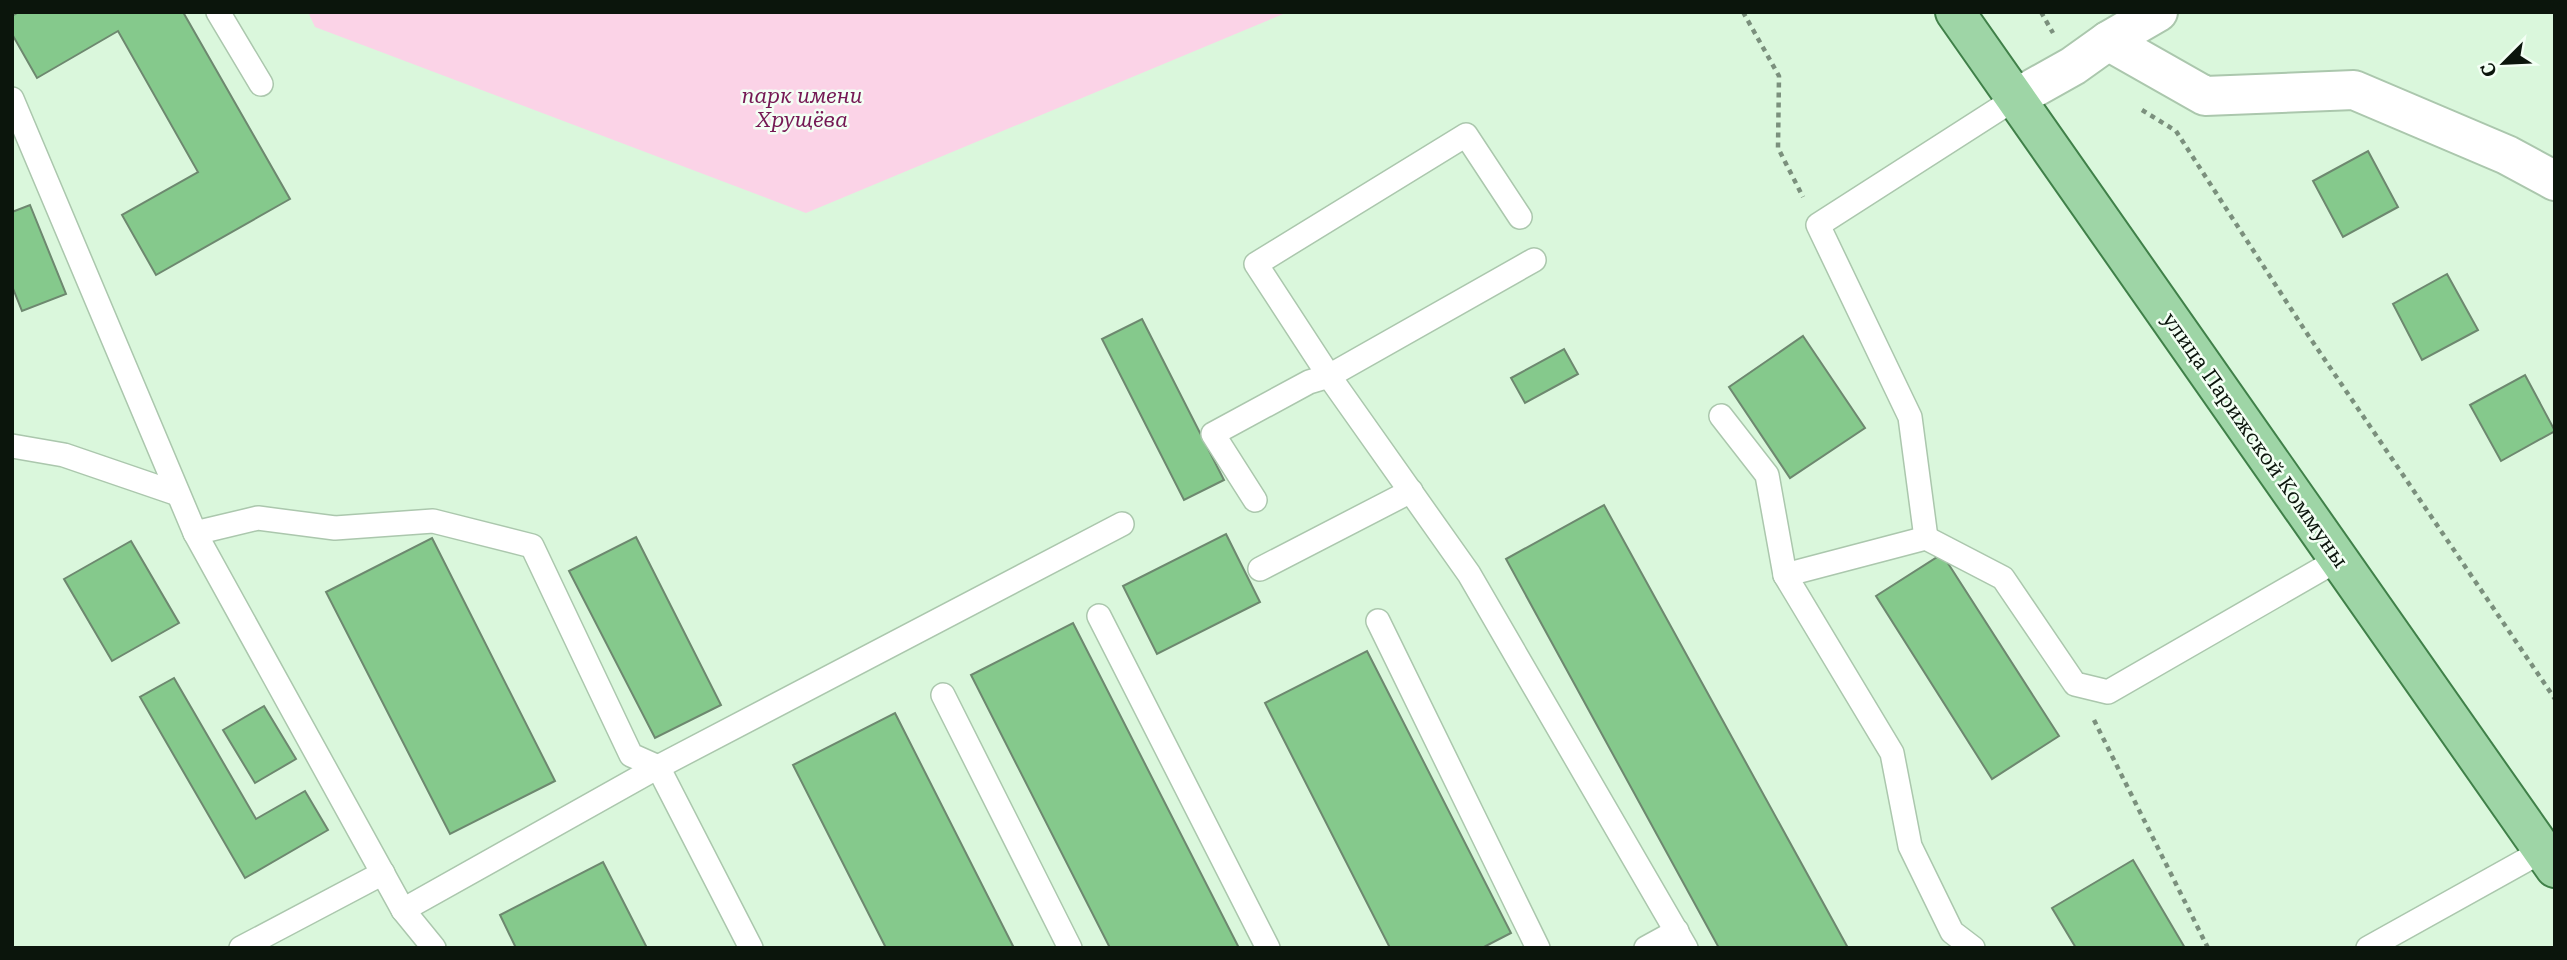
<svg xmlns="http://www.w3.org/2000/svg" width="2567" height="960" viewBox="0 0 2567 960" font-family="'Roboto Serif',serif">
<rect width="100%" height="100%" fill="#daf7dc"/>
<!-- green -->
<polygon fill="#fbd3e7" points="308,12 1288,12 806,213 315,27"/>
<!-- building -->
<g fill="#85c98c" stroke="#6d886f" stroke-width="2">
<polygon points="19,12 183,12 290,199 156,275 122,215 198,172 118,31 37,78 12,34 12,16"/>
<polygon points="2368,151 2398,207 2343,237 2313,181"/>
<polygon points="30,205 66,294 22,311 12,286 12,212"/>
<polygon points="2447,274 2478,330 2422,360 2393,304"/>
<polygon points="1142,319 1224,480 1184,500 1102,339"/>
<polygon points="1803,336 1865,428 1790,478 1729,387"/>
<polygon points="1564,349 1578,374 1525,403 1511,378"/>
<polygon points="2525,375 2555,431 2501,461 2470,405"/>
<polygon points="1604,505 1848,948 1719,948 1506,559"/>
<polygon points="1226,534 1260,602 1157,654 1123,586"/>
<polygon points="636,537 721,705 655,738 569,571"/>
<polygon points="432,538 555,781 450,834 326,592"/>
<polygon points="131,541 179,623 112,661 64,579"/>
<polygon points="1942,554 2059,736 1992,779 1876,596"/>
<polygon points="1073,623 1239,948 1110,948 971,675"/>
<polygon points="1367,651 1511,933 1482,948 1390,948 1265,703"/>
<polygon points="174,678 256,819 305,791 328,830 245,878 140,697"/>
<polygon points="264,706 296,759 255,783 223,730"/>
<polygon points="895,713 1014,948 886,948 793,765"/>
<polygon points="2133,860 2185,948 2076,948 2052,908"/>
<polygon points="603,862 647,948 516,948 500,915"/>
</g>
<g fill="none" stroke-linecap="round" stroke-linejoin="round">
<!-- service casing -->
<g stroke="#abc7ad" stroke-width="26">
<g id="service">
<polyline points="218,12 261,84"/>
<polyline points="12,99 195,533"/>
<polyline points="1520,217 1466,135 1256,264 1329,376 1469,574 1686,948"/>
<polyline points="1721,416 1767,475 1785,575"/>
<polyline points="12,446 64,455 178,494"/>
<polyline points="1255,500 1213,434 1309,382 1329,376 1534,260"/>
<polyline points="1926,538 1910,417 1818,225 2016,98"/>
<polyline points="1260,569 1411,491"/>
<polyline points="1099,616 1268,948"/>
<polyline points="1378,621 1538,948"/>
<polyline points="943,695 1070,948"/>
<polyline points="403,910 658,767 1122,524"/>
<polyline points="241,948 383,873"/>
<polyline points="434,948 403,910 195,533 258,518 335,528 433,521 532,546 631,755 658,767 751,948"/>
<polyline points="1646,948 1677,931"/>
<polyline points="1973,948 1952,932 1910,846 1892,753 1785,575 1926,538 2003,578 2075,684 2108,692 2339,559"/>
<polyline points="2368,948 2542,851"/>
</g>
</g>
<!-- minor casing -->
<g stroke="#abc7ad" stroke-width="42">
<g id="minor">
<polyline points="2108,41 2205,96 2354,90 2507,155 2555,181"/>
<polyline points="2016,98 2073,66 2108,41 2158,12"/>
</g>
</g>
<!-- primary casing -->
<g stroke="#408049" stroke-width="42">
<polyline id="primary" points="1955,12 2555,868"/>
</g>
<!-- path -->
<g stroke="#7b907d" stroke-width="4.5" stroke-dasharray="5 5" stroke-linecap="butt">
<polyline points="1743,12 1779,76 1778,148 1803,197"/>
<polyline points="2041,12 2053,33"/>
<polyline points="2142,110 2176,131 2306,332 2555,699"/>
<polyline points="2094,720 2208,948"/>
</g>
<!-- service -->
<use href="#service" stroke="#fff" stroke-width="23"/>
<!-- minor -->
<use href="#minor" stroke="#fff" stroke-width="38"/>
<!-- primary -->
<use href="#primary" stroke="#9ed5a6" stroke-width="38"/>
</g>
<g text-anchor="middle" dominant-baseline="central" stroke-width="5" stroke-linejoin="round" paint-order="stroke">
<!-- park labels -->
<g font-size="21" font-style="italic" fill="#751854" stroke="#f3fff4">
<text x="802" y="96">парк имени<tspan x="802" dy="24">Хрущёва</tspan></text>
</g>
<!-- street labels -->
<g font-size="21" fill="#0b150c" stroke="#f3fff4">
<text transform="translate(2255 440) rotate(55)">улица Парижской Коммуны</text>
</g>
</g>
<!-- border -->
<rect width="2567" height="960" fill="none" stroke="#0b150c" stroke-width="28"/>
<!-- north arrow -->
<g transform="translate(2504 63) rotate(246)" stroke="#f3fff4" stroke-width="5" paint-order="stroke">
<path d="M0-5L12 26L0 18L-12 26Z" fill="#0b150c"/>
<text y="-10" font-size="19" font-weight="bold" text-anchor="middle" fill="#0b150c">С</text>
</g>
</svg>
